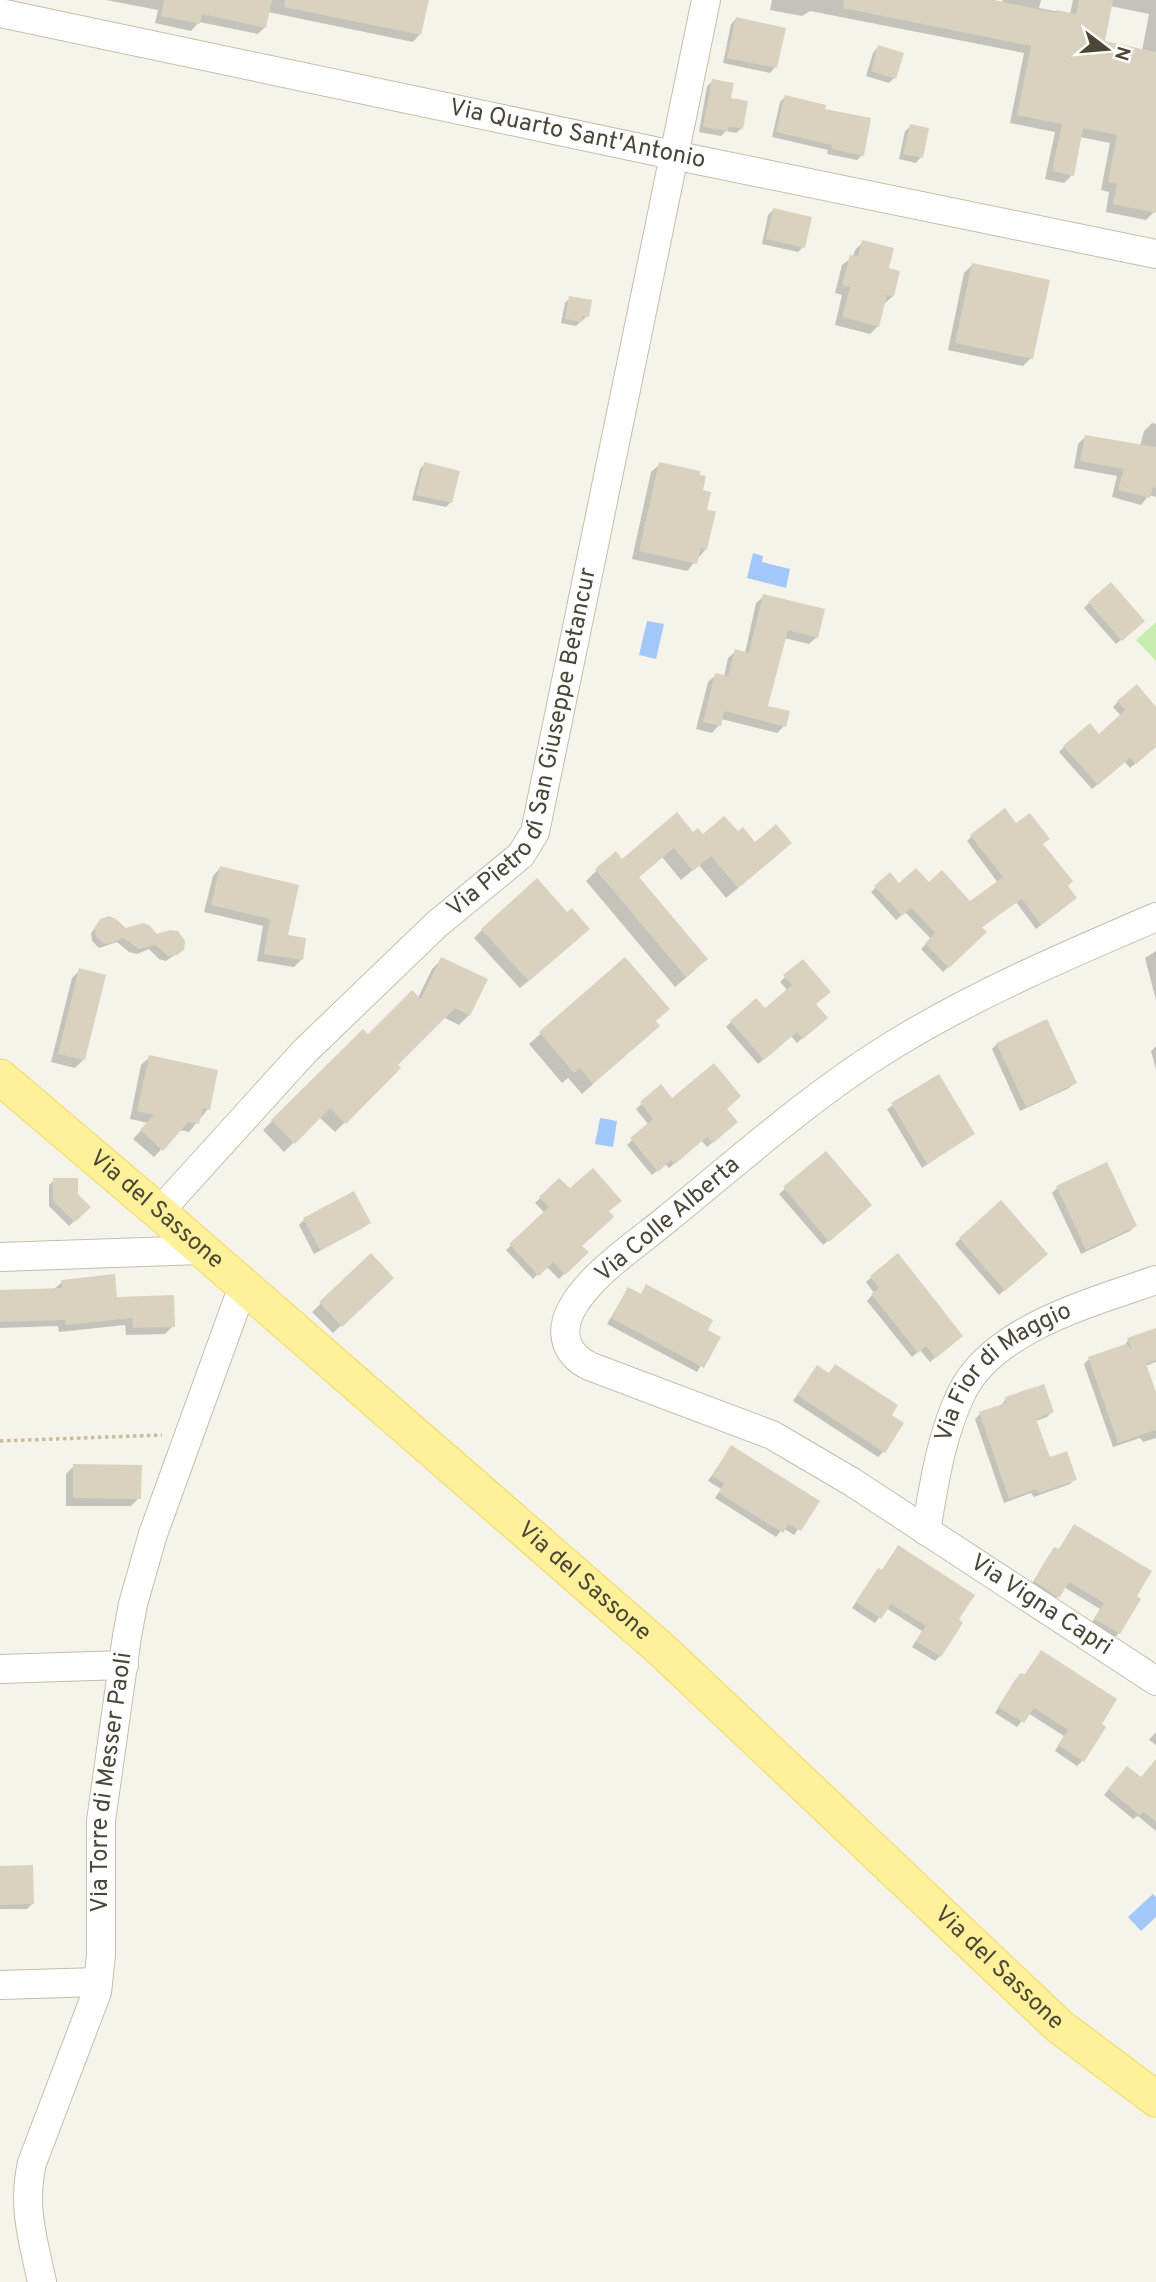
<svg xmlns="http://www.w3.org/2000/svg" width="1156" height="2282" viewBox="0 0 1156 2282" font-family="Overpass,sans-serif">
<rect width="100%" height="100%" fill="#f6f4ea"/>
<!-- green -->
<polygon fill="#c8eeaf" points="1156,622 1156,661 1136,640"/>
<!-- water -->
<g fill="#a1c8f8">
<polygon points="753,553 763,556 762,562 790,569 786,588 747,578"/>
<polygon points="647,621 664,624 656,659 639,655"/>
<polygon points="600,1118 617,1121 613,1147 595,1144"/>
<polygon points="1153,1894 1156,1897 1156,1917 1141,1931 1128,1917"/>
</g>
<!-- shadow -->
<g fill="#0003" fill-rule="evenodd">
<polygon points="106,0 412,0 420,34 413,42 268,12 265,27 258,34 199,22 191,31 155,23 158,10"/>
<path d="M772,0H986L1002,3L1003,0H1041L1039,8L1070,14L1073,0H1156V203L1154,212L1146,220L1106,212L1109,192L1101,190L1110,143L1080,137L1072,175L1064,183L1045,179L1055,132L1010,123L1024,53L810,11L802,16L770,10ZM1110,6L1149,14L1142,51L1103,42Z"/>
<polygon points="736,19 775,67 770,73 723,63 731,24"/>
<polygon points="878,47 894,78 889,83 866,76 873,53"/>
<polygon points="713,81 729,99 742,128 736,133 726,131 721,136 699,132 707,86"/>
<polygon points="785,97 862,155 857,160 827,154 828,150 772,137 780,102"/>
<polygon points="911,126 921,157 916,163 899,159 905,131"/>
<polygon points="773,210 803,247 798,252 762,244 768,215"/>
<polygon points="863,242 887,269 893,296 884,304 878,326 870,334 835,325 842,295 835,293 842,265 853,257 855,250"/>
<polygon points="972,265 1031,358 1023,366 948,350 964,273"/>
<polygon points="570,298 587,316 576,326 561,323 565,303"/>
<polygon points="1152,423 1156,424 1156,497 1149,495 1141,505 1112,497 1117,476 1074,468 1078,444 1086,436 1140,446 1144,431"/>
<polygon points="425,464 451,502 446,507 412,500 420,469"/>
<polygon points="660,464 701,492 705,511 706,549 687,571 632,559 651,472"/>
<polygon points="764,596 817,637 809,644 784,638 766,707 784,726 777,733 721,719 719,725 712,733 696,729 708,682 716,675 724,677 728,658 736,651 745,653 756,603"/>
<polygon points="1089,603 1137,626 1116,644 1084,608"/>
<polygon points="1118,702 1156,710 1156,746 1130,768 1124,761 1092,789 1059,752 1064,747 1099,736 1121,716 1113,707"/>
<polygon points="1016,826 1041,845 1066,886 1070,903 1036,929 1016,902 981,928 984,932 943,972 921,949 931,939 905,912 896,920 871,892 890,874 899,885 929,885 970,904 998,883 967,841 972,836"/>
<polygon points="693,834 755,844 779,854 726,898 699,865 681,880 662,857 638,878 695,970 675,987 586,881 597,870"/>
<polygon points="220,868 297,886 286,936 301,960 294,967 257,961 263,926 204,912 213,876"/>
<polygon points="101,920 126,930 156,936 179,952 166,961 159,959 149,949 137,954 129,952 117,942 99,948 92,941 91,933"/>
<polygon points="482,930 580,937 520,988 474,938"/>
<polygon points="1156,951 1156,1000 1145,958"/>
<polygon points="442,959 469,1015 459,1025 443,1017 395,1065 399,1068 335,1132 319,1117 284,1152 263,1130 363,1031 368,1037 418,998 432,969"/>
<polygon points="624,959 654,1022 646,1036 582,1094 568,1078 562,1083 529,1044"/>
<polygon points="80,970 83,1060 75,1068 51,1062 72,978"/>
<polygon points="785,977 814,1004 820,1022 797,1043 791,1036 758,1064 726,1027 731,1022 765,1011 788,991 780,982"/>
<polygon points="997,1044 1075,1083 1069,1088 1020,1111 992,1049"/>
<polygon points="1156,1046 1156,1070 1151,1051"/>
<polygon points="150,1057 208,1109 189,1132 179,1130 154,1157 133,1139 148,1123 130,1119 141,1065"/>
<polygon points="938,1076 973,1134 922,1168 887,1109"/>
<polygon points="661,1087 672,1100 725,1109 731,1127 707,1147 701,1140 669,1168 665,1164 652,1175 627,1145 649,1125 636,1109"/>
<polygon points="826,1153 864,1210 823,1245 779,1194"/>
<polygon points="54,1180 76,1195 88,1207 69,1226 49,1206 49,1185"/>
<polygon points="559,1180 570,1191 607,1212 580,1246 586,1252 559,1279 546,1266 533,1279 506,1250 545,1213 535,1203"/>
<polygon points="1057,1188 1135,1226 1130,1231 1081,1254 1052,1193"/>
<polygon points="353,1193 369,1222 364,1227 314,1254 299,1225 304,1220"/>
<polygon points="960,1239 1040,1259 999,1295 955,1244"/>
<polygon points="371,1256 391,1278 333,1333 312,1312"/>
<polygon points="897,1256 956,1341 930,1362 920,1350 912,1357 867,1301 874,1293 866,1282"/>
<polygon points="62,1282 115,1299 173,1326 165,1334 126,1335 125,1325 59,1332 58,1326 0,1328 0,1292 53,1290"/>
<polygon points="646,1286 705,1330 718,1337 697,1372 607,1324 628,1289 640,1295"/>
<polygon points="1156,1329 1156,1362 1145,1366 1156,1398 1156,1438 1143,1442 1140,1438 1113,1447 1084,1364 1089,1359 1124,1347 1128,1340"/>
<polygon points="835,1366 890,1415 883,1452 878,1457 793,1401 817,1367 828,1374"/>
<polygon points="1006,1399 1052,1412 1047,1417 1036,1421 1049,1460 1075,1479 1070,1484 1034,1497 1031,1493 1004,1503 975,1419 980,1414 1001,1406"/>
<polygon points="731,1447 818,1501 794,1535 783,1528 776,1537 715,1498 721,1489 708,1481"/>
<polygon points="74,1466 139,1498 131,1506 66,1506 66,1474"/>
<polygon points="1075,1526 1135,1596 1119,1633 1114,1638 1091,1624 1100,1609 1064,1587 1053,1602 1030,1587 1049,1555 1058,1550"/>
<polygon points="893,1553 957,1619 940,1656 935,1661 912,1647 922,1631 886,1608 875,1623 852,1608 873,1576 878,1570 881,1572"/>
<polygon points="1041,1652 1082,1761 1077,1766 1055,1751 1064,1736 1028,1713 1017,1727 995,1713 1015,1680 1021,1675 1024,1676"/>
<polygon points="1156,1732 1156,1745 1149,1740"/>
<polygon points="1156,1760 1156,1831 1138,1816 1133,1819 1104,1795 1122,1773 1141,1779"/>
<polygon points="0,1867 32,1904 27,1909 0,1909"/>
</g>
<!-- building -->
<g fill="#d9d2be">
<polygon points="164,0 272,0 266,28 202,14 200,24 161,16"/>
<polygon points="285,0 429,0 421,35 284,7"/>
<polygon points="844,0 995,0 1056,13 1056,10 1076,14 1079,0 1113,0 1105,41 1156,52 1156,213 1113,204 1117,184 1108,182 1117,135 1083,128 1074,176 1052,171 1062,124 1017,115 1031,46 843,8"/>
<polygon points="736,17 786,28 777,68 727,58"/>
<polygon points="878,45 904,53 896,79 871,71"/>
<polygon points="712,79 734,83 731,98 748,101 743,129 729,126 728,131 703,127"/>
<polygon points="785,95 826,105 825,109 871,118 864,156 832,149 832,145 776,132"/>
<polygon points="910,124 929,128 923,158 903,154"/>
<polygon points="773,208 812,217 805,248 766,239"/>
<polygon points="862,240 894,248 889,268 900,271 894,296 887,295 879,327 842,317 850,287 842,285 850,255 858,256"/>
<polygon points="972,263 1050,280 1033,359 955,343"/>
<polygon points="569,296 592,300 589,317 583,316 582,322 565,319"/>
<polygon points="1085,435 1156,447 1156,488 1153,487 1150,498 1118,490 1124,469 1080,461"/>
<polygon points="424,462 460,471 452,503 416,495"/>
<polygon points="659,462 700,471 700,475 706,476 703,490 711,492 707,510 716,511 707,550 701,548 697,564 639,551"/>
<polygon points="1111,582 1145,621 1122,641 1088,602"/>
<polygon points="763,594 825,609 818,638 788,630 768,706 790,711 786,727 724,711 721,726 703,722 715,673 728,676 735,649 749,653"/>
<polygon points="1137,684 1156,707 1156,747 1136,764 1130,758 1098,785 1063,746 1090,723 1099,734 1125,710 1117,701"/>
<polygon points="1005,808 1016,823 1030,813 1050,839 1043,844 1073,881 1068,886 1077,898 1041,925 1022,899 982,927 987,932 949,968 925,943 935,933 911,908 902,916 874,886 890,872 899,883 916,868 929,882 942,870 970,901 1003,877 970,835"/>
<polygon points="677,812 693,832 698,828 703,834 724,816 738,831 743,827 755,842 776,824 792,843 738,888 711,856 693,871 674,848 639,877 708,959 686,977 595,869 616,851 622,859"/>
<polygon points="220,866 299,885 288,935 306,938 303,960 264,954 270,919 211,905"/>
<polygon points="537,878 567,912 572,908 590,929 529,981 481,929"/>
<polygon points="109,916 116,919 126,928 143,923 150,926 157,934 170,930 178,931 185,941 184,950 177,955 168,956 155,945 139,949 123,938 112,943 104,944 96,936 95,927 100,919"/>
<polygon points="441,957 488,979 470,1016 455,1008 398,1065 401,1068 346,1124 330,1108 295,1144 271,1120 363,1029 368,1034 412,990 421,999"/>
<polygon points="625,957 670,1009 656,1021 660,1026 593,1084 580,1068 574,1073 539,1032"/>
<polygon points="803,959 831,992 816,1004 828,1018 803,1039 797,1032 764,1060 730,1021 756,998 765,1008 792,985 783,975"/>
<polygon points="79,968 106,975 85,1060 58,1054"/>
<polygon points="1047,1019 1077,1083 1026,1107 996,1043"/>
<polygon points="149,1055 218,1070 210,1110 203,1108 199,1124 188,1122 163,1151 140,1130 154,1115 137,1111"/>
<polygon points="714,1063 741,1096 727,1109 738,1122 713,1143 707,1137 675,1164 671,1160 658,1172 630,1138 653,1119 640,1102 661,1084 672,1098"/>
<polygon points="939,1074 975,1134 927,1164 891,1103"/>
<polygon points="826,1151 872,1205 829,1242 783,1187"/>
<polygon points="1107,1162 1137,1226 1086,1250 1056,1186"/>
<polygon points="593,1168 622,1201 609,1211 614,1217 582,1246 589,1252 565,1275 553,1262 539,1276 509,1244 549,1207 539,1197 559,1178 570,1188"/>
<polygon points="53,1178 78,1178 78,1194 91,1207 75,1222 53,1201"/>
<polygon points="354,1191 371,1223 320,1250 303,1218"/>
<polygon points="1001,1200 1048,1254 1005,1291 959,1238"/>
<polygon points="371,1253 394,1278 342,1327 319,1302"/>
<polygon points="898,1253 963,1336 936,1358 926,1346 918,1353 871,1294 879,1288 870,1276"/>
<polygon points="115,1274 117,1297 174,1295 175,1327 133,1328 132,1318 66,1325 65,1320 0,1322 0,1290 62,1288 61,1280"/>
<polygon points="646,1284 713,1320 708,1330 721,1337 704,1368 611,1318 628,1287 641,1294"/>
<polygon points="1156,1328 1156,1360 1146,1364 1156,1392 1156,1430 1118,1443 1088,1357 1126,1344 1132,1350 1127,1338"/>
<polygon points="835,1364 898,1405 892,1415 904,1423 885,1453 797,1395 817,1365 829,1373"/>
<polygon points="1044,1384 1054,1412 1036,1419 1050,1457 1067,1451 1077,1480 1039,1493 1036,1489 1009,1499 979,1412 1006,1403 1005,1397"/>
<polygon points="731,1445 820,1501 801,1531 788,1524 783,1533 719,1493 724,1483 712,1476"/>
<polygon points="73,1464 142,1465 141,1499 73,1498"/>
<polygon points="1074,1524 1152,1571 1137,1596 1141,1599 1120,1634 1094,1619 1104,1603 1069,1582 1059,1598 1034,1581 1054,1547 1059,1549"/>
<polygon points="898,1545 975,1595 959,1619 963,1623 941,1657 916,1641 926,1626 891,1604 881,1619 856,1602 878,1568 883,1570"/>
<polygon points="1041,1650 1117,1699 1102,1724 1106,1727 1084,1762 1058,1745 1068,1730 1034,1708 1024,1723 998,1707 1020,1673 1025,1674"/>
<polygon points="1156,1759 1156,1822 1144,1812 1139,1815 1108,1789 1127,1766 1141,1777"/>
<polygon points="33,1865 34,1904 0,1905 0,1866"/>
</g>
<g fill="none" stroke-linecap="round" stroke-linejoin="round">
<!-- minor casing -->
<g stroke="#c3beab" stroke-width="30">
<g id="minor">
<path id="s1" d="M0,13L673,155L1156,254"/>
<path id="s2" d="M1156,917C1070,954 983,991 903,1039C820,1088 742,1158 667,1219C637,1244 589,1275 571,1310C559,1334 566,1354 589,1366L772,1435L852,1482L1156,1681"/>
<path id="s3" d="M159,1212L304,1052L437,924L521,855L535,832L706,0"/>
<polyline points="0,1257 201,1250"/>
<path id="s4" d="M926,1531C934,1484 941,1435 962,1392C994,1328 1093,1302 1156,1280"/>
<polyline points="0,1669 124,1665"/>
<polyline points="0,1985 98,1982"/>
<path id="s5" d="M42,2282C33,2240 22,2206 32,2163L97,1992L101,1955V1821L127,1636L133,1604L153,1534L243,1286"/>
</g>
</g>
<!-- major casing -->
<g stroke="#f0d95e" stroke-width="37">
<g id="major">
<path id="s6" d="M0,1077L159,1212L662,1650L1059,2026L1156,2099"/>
</g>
</g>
<!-- path -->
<polyline stroke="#c6bd9b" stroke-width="3.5" stroke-dasharray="3.5 3.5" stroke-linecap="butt" points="0,1441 162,1435"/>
<!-- minor -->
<use href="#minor" stroke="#fff" stroke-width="28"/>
<!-- major -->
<use href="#major" stroke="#fff19a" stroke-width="35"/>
</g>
<g text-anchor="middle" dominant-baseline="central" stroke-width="7" stroke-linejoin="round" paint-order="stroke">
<!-- street labels -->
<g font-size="24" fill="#4b4637" stroke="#fff">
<text stroke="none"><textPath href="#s1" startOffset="590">Via Quarto Sant'Antonio</textPath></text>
<text stroke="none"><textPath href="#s3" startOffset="612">Via Pietro di San Giuseppe Betancur</textPath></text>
<text stroke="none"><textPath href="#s6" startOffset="205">Via del Sassone</textPath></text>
<text transform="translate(668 1220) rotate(-40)">Via Colle Alberta</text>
<text stroke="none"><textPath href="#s4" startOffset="187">Via Fior di Maggio</textPath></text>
<text stroke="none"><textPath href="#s6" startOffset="772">Via del Sassone</textPath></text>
<text stroke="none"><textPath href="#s2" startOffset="1292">Via Vigna Capri</textPath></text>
<text stroke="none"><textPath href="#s5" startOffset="514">Via Torre di Messer Paoli</textPath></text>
<text stroke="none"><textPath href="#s6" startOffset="1339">Via del Sassone</textPath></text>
</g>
</g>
<!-- north arrow -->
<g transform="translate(1107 49) rotate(106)" stroke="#ffffff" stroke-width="5" paint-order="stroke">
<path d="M0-5L12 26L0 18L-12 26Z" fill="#4b4637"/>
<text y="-10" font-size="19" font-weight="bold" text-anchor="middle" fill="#4b4637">N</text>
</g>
</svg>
